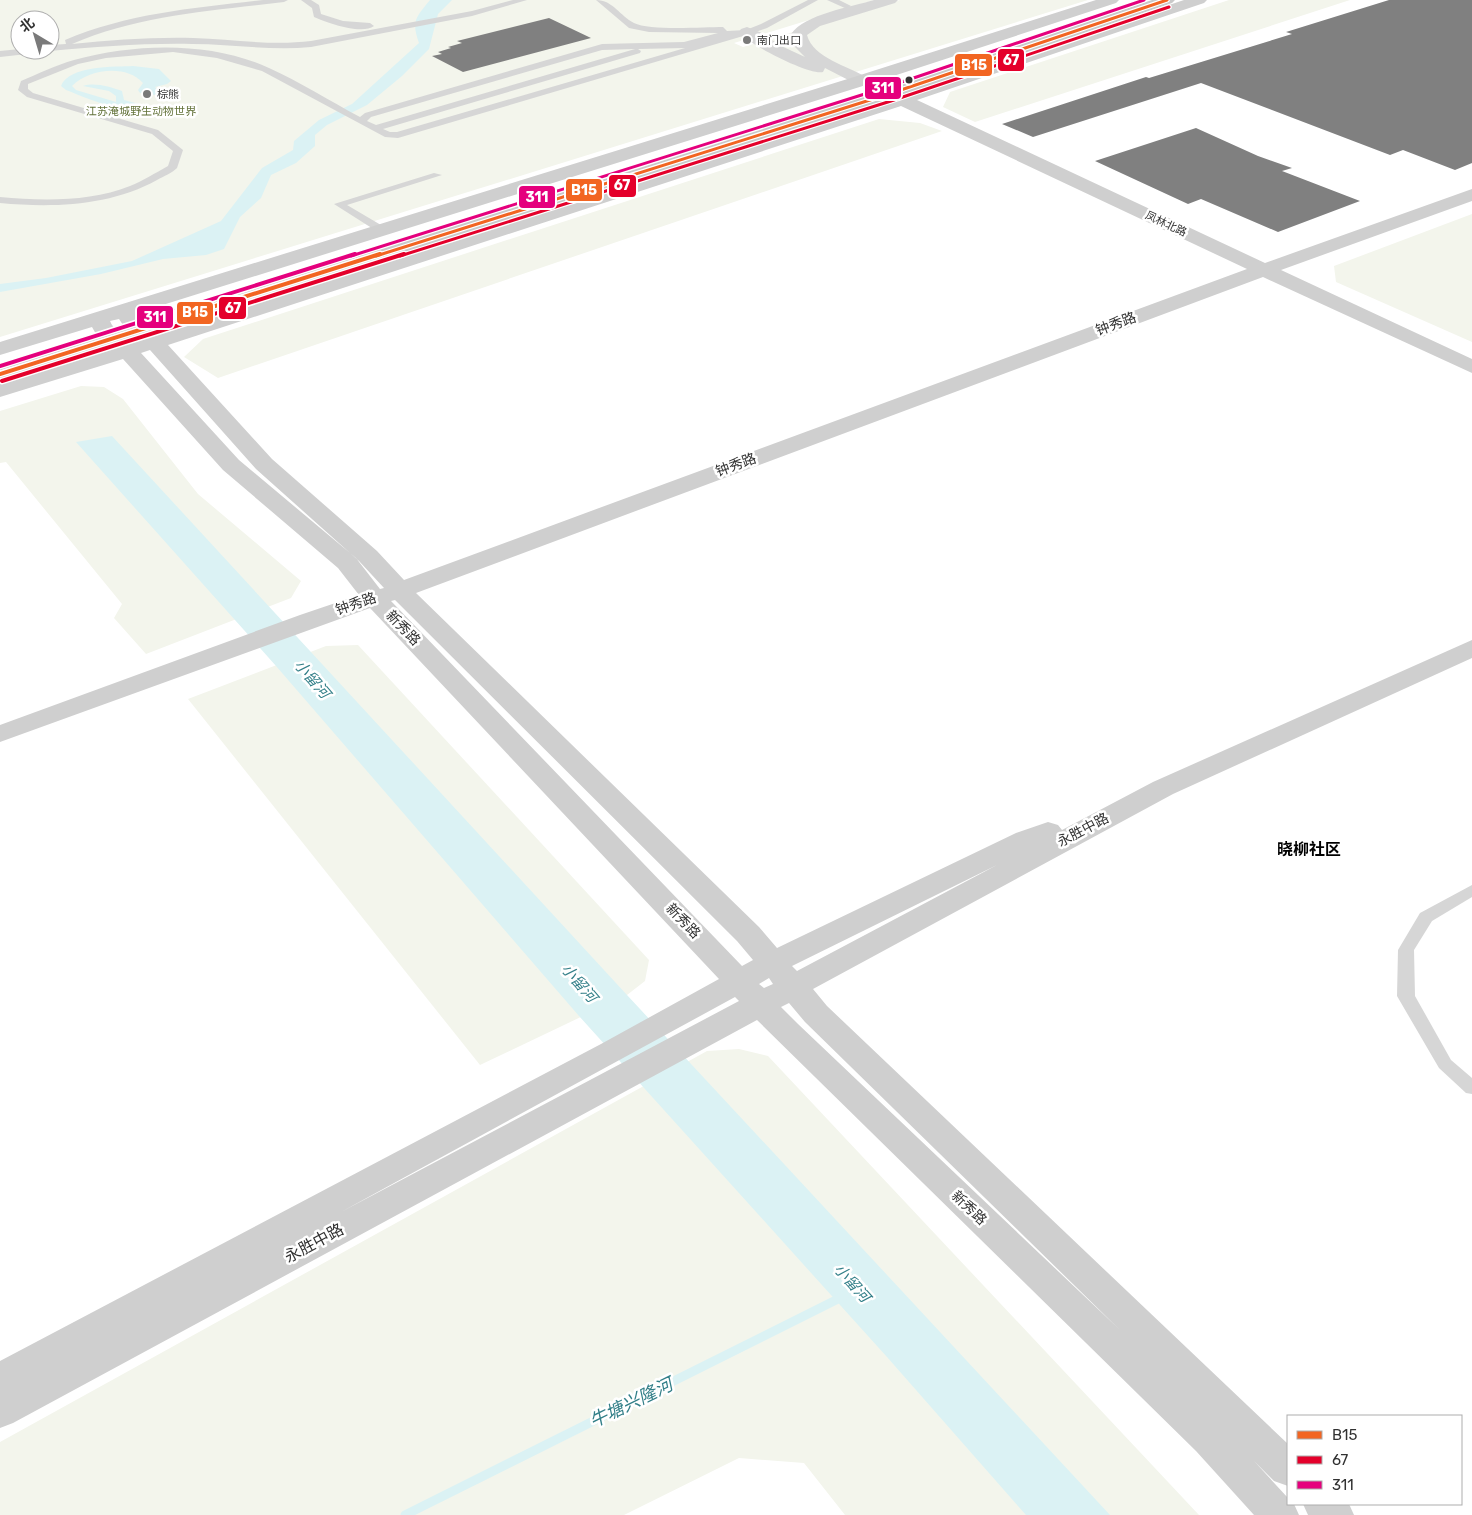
<svg xmlns="http://www.w3.org/2000/svg" width="1472" height="1515" viewBox="0 0 1472 1515" font-family="Rubik,'Noto Sans SC',sans-serif">
<rect width="100%" height="100%" fill="#fff"/>
<!-- green -->
<g fill="#f3f5ec" fill-rule="evenodd">
<path d="M0,0H874L734,43L743,47L900,0H1088L0,337ZM20,20H50V50H20Z"/>
<polygon points="1229,0 1350,0 975,122 943,107 950,92"/>
<polygon points="879,119 920,123 942,131 218,378 184,357 203,339"/>
<polygon points="1472,214 1472,342 1336,282 1334,266"/>
<polygon points="81,386 104,387 123,399 198,494 301,581 291,598 146,654 114,618 122,604 6,462 0,463 0,411"/>
<polygon points="358,645 649,960 645,981 627,995 480,1065 188,699 326,646"/>
<polygon points="739,1049 768,1056 1199,1515 845,1515 804,1463 739,1458 624,1515 0,1515 0,1442 707,1051"/>
</g>
<!-- water -->
<g fill="#dbf2f4">
<path d="M430,0H452L438,14L429,49L402,76L367,105L327,125L315,135V146L296,163L271,175L261,198L240,217L224,249L206,255L163,259L101,274L0,292V284L46,278L132,261L221,221L262,168L293,150L294,141L319,120L352,104L419,43C411,21 416,17 430,0Z"/>
<path d="M133,66L159,69L171,81L167,84L155,87L163,96L140,93L138,90L143,83C126,64 89,69 72,86L76,90L116,102V96L109,91L83,86C95,82 110,87 122,91L124,100L143,105C126,116 84,97 66,90L61,86C69,65 115,67 133,66Z"/>
<polygon points="112,436 627,995 1110,1515 1026,1515 887,1357 579,1016 276,666 76,442"/>
</g>
<g fill="none" stroke-linecap="round" stroke-linejoin="round">
<!-- stream -->
<polyline stroke="#dbf2f4" stroke-width="9" points="405,1515 844,1296"/>
</g>
<!-- building -->
<g fill="#808080">
<polygon points="1389,0 1472,0 1472,163 1455,170 1403,150 1390,155 1201,83 1033,137 1002,124 1146,77 1149,78 1292,34 1286,32"/>
<polygon points="549,18 591,38 463,72 432,56 442,54 438,52 451,48 448,47 462,43 457,41"/>
<polygon points="1196,128 1258,156 1292,168 1282,171 1360,201 1278,232 1201,199 1188,204 1095,161"/>
</g>
<g fill="none" stroke-linecap="round" stroke-linejoin="round">
<!-- lane -->
<g fill="#d6d6d6" fill-rule="evenodd">
<path d="M263,0H288L284,2C211,11 140,15 72,44C112,40 152,37 193,38C233,39 271,46 311,41L472,11L513,0H527L472,16L311,47C271,51 232,44 192,44C144,43 97,47 50,51L48,50H50V45L66,44L65,40C129,13 195,8 263,0Z"/>
<path d="M301,0H311L319,5L321,14L343,21L370,23L374,26C362,35 327,23 314,17L312,8Z"/>
<path d="M596,0C613,0 620,16 634,23C649,31 704,27 723,27L727,31L746,30L761,24L808,0H818L767,28L750,34L398,138L385,137L262,71L217,58L173,52L106,58L78,64L28,84V89L33,93L158,130L183,150L177,168C172,173 164,176 157,180C110,206 53,208 0,203V197C42,201 90,202 130,186C143,181 155,173 168,166L173,151L152,134L27,97L18,90L21,81C38,74 56,65 74,60C136,43 210,41 269,68C300,82 330,101 360,117L365,113L602,44L684,42L718,33L649,32L629,28ZM685,48L397,132H390L383,129L640,53L641,51L638,49ZM635,49L376,125L367,121L371,117L602,50Z"/>
<polygon points="827,0 839,0 851,6 847,9"/>
<polygon points="20,49 40,50 36,53 0,57 0,51"/>
<polygon points="434,173 442,175 347,205 386,228 386,232 378,232 334,204"/>
<polygon points="1472,885 1472,897 1432,921 1414,950 1415,996 1451,1060 1472,1078 1472,1094 1466,1093 1439,1068 1397,996 1398,950 1420,913"/>
</g>
<!-- street -->
<path fill="#d6d6d6" fill-rule="evenodd" d="M874,0H898L895,3L820,26L807,35C813,58 848,66 866,77L868,81L866,85L860,86L825,68L823,72C810,76 746,43 739,32L741,29L747,27L762,33L779,45L805,57L794,46L791,34C805,14 851,7 874,0Z"/>
<!-- secondary -->
<g fill="#cfcfcf" fill-rule="evenodd">
<path d="M1096,0H1119L1116,3L866,85L137,313L139,318L158,334L888,99L886,96L888,92L894,91L903,94L1184,0H1207L1204,3L917,100L1265,263L1472,189V201L1281,270L1472,359V373L1263,277L416,593L759,927L777,948L1016,833L1048,822L1058,825L1062,830L1153,782L1472,640V658L1173,794L813,989L827,1006L1288,1444V1486L1274,1481L1254,1461L1288,1498V1504H1294L1299,1515H1254L1196,1451L757,1020L13,1423L0,1428V1361L601,1044L719,979L370,608L0,742V725L300,615L359,595L338,568L223,470L123,359L0,397V384L114,348L96,334L92,327L0,355V342L854,77ZM901,106L1247,269L404,580L377,551L272,459L168,345ZM119,319L123,325L141,340L132,343C125,336 113,330 110,321ZM150,350L256,469L359,561L384,588L380,589L356,558L239,460L141,353ZM395,600L737,941L753,960L742,966L391,601ZM997,865L797,971L792,966ZM769,978L773,984L764,988L759,984ZM735,997L739,1001L341,1212ZM789,1003L805,1022L1120,1330L798,1024L781,1007Z"/>
<polygon points="1303,1504 1349,1504 1354,1515 1308,1515"/>
</g>
<!-- primary -->
<polygon fill="#c9c9c9" fill-rule="evenodd" points="1152,0 1175,0 1172,3 895,98 0,380 0,367 883,90"/>
<!-- bus-1-far1 casing -->
<g stroke="#fff" stroke-width="5.5">
<polyline id="bus-1-far1" points="376,256 889,94 1167,0"/>
</g>
<!-- bus-1 casing -->
<g stroke="#fff" stroke-width="7">
<polyline id="bus-1" points="0,374 380,254"/>
</g>
<!-- bus-2-far1 casing -->
<g stroke="#fff" stroke-width="5.5">
<polyline id="bus-2-far1" points="400,256 891,101 1169,7"/>
</g>
<!-- bus-2 casing -->
<g stroke="#fff" stroke-width="7">
<polyline id="bus-2" points="2,381 404,254"/>
</g>
<!-- bus-3-far1 casing -->
<g stroke="#fff" stroke-width="5.5">
<polyline id="bus-3-far1" points="351,256 887,87 1144,0"/>
</g>
<!-- bus-3 casing -->
<g stroke="#fff" stroke-width="7">
<polyline id="bus-3" points="0,366 355,254"/>
</g>
<!-- bus-1-far1 -->
<use href="#bus-1-far1" stroke="#f26522" stroke-width="3"/>
<!-- bus-1 -->
<use href="#bus-1" stroke="#f26522" stroke-width="4"/>
<!-- bus-2-far1 -->
<use href="#bus-2-far1" stroke="#e4002b" stroke-width="3"/>
<!-- bus-2 -->
<use href="#bus-2" stroke="#e4002b" stroke-width="4"/>
<!-- bus-3-far1 -->
<use href="#bus-3-far1" stroke="#e5007d" stroke-width="3"/>
<!-- bus-3 -->
<use href="#bus-3" stroke="#e5007d" stroke-width="4"/>
</g>
<!-- markers -->
<g fill="#7a7a7a" stroke="#fff" stroke-width="2">
<circle cx="747" cy="40" r="5"/>
<circle cx="147" cy="94" r="5"/>
</g>
<circle fill="#323232" stroke="#fff" stroke-width="2" cx="909" cy="80" r="4.5"/>
<g text-anchor="middle" dominant-baseline="central" stroke-width="5" stroke-linejoin="round" paint-order="stroke">
<!-- far-poi labels -->
<g font-size="11" fill="#323232" stroke="#fff" text-anchor="start">
<text x="757" y="40">南门出口</text>
<text x="157" y="94">棕熊</text>
</g>
<!-- far-park labels -->
<g font-size="11" fill="#64733b" stroke="#fff">
<text x="141" y="111">江苏淹城野生动物世界</text>
</g>
<!-- far-street labels -->
<g font-size="11" fill="#323232" stroke="#fff">
<text transform="translate(1166 224) rotate(25)">凤林北路</text>
</g>
<!-- street labels -->
<g font-size="14" fill="#323232" stroke="#fff">
<text transform="translate(1116 324) rotate(-20)">钟秀路</text>
<text transform="translate(736 465) rotate(-20)">钟秀路</text>
<text transform="translate(356 604) rotate(-19)">钟秀路</text>
<text transform="translate(403 628) rotate(46)">新秀路</text>
<text transform="translate(1083 830) rotate(-28)">永胜中路</text>
<text transform="translate(683 921) rotate(46)">新秀路</text>
<text transform="translate(969 1208) rotate(44)">新秀路</text>
</g>
<!-- water labels -->
<g font-size="15" font-style="italic" fill="#327f88" stroke="#fff">
<text transform="translate(312 679) rotate(49)">小留河</text>
<text transform="translate(579 983) rotate(49)">小留河</text>
<text transform="translate(852 1283) rotate(48)">小留河</text>
</g>
<!-- quarter labels -->
<g font-size="16" font-weight="bold" fill="#000" stroke="#fff">
<text x="1309" y="849">晓柳社区</text>
</g>
<!-- near-street labels -->
<g font-size="16" fill="#323232" stroke="#fff">
<text transform="translate(314 1243) rotate(-28)">永胜中路</text>
</g>
<!-- near-water labels -->
<g font-size="18" font-style="italic" fill="#327f88" stroke="#fff">
<text transform="translate(631 1403) rotate(-26)">牛塘兴隆河</text>
</g>
</g>
<g stroke="#fff" stroke-width="2">
<rect x="997" y="48" width="28" height="24" rx="5" fill="#e4002b"/>
<rect x="954" y="53" width="39" height="24" rx="5" fill="#f26522"/>
<rect x="864" y="76" width="38" height="24" rx="5" fill="#e5007d"/>
<rect x="608" y="174" width="29" height="24" rx="5" fill="#e4002b"/>
<rect x="565" y="178" width="38" height="24" rx="5" fill="#f26522"/>
<rect x="518" y="185" width="38" height="24" rx="5" fill="#e5007d"/>
<rect x="218" y="296" width="29" height="24" rx="5" fill="#e4002b"/>
<rect x="176" y="301" width="38" height="24" rx="5" fill="#f26522"/>
<rect x="136" y="305" width="38" height="24" rx="5" fill="#e5007d"/>
</g>
<g font-size="14" text-anchor="middle" font-weight="bold" fill="#fff">
<text x="1011" y="65">67</text>
<text x="974" y="70">B15</text>
<text x="883" y="93">311</text>
<text x="622" y="190">67</text>
<text x="584" y="195">B15</text>
<text x="537" y="202">311</text>
<text x="233" y="313">67</text>
<text x="195" y="317">B15</text>
<text x="155" y="322">311</text>
</g>
<!-- legend -->
<rect x="1287" y="1415" width="175" height="90" fill="#ffffff" stroke="#adadad"/>
<rect x="1297" y="1431" width="25" height="8" fill="#f26522" stroke="#adadad"/>
<text x="1332" y="1440" font-size="15" fill="#323232">B15</text>
<rect x="1297" y="1456" width="25" height="8" fill="#e4002b" stroke="#adadad"/>
<text x="1332" y="1465" font-size="15" fill="#323232">67</text>
<rect x="1297" y="1481" width="25" height="8" fill="#e5007d" stroke="#adadad"/>
<text x="1332" y="1490" font-size="15" fill="#323232">311</text>
<!-- north arrow -->
<g transform="translate(35 35) rotate(322)"><circle r="24" fill="#ffffff" stroke="#adadad"/>
<path d="M0-4L9 19L0 12L-9 19Z" fill="#7a7a7a"/>
<text y="-8" font-size="14" font-weight="bold" text-anchor="middle" fill="#323232">北</text>
</g>
</svg>
